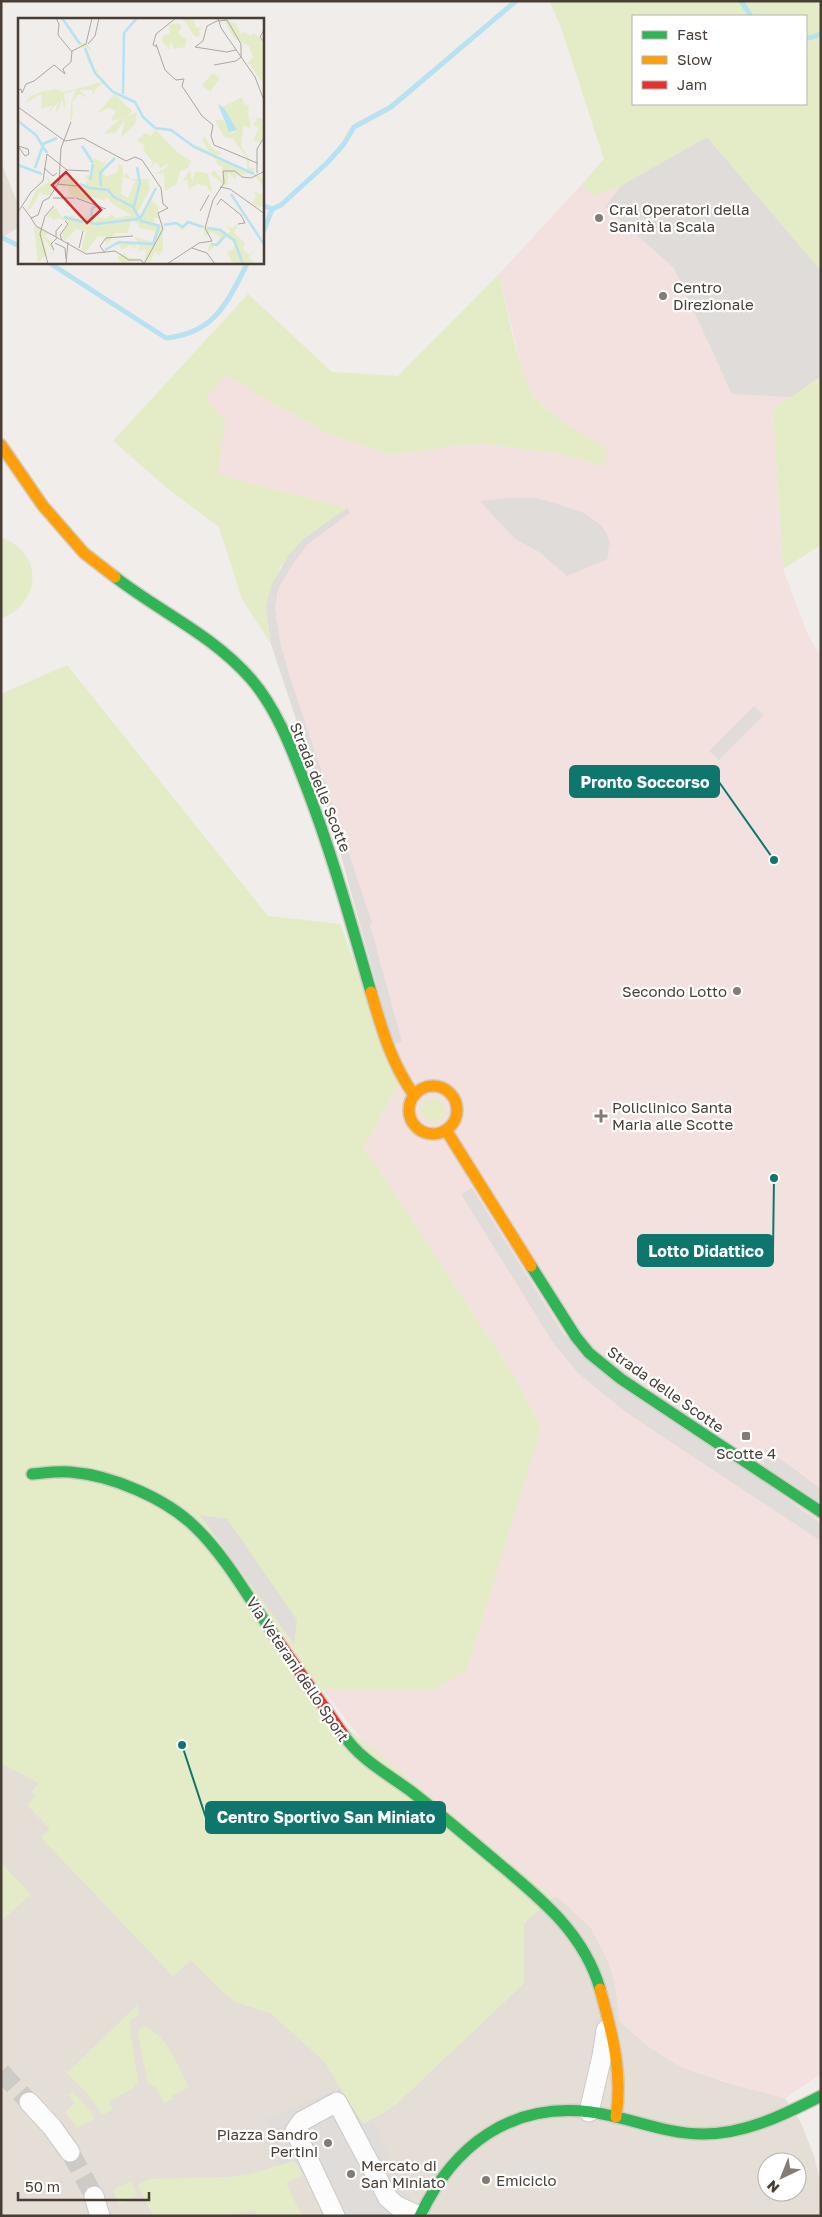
<svg xmlns="http://www.w3.org/2000/svg" width="822" height="2217" viewBox="0 0 822 2217" font-family="'Golos Text',sans-serif">
<rect width="100%" height="100%" fill="#f0edea"/>
<!-- residential -->
<g fill="#e5ded6" fill-rule="evenodd">
<polygon points="1,162 19,207 19,227 1,238"/>
<path d="M1,1763L39,1783L32,1792L36,1796L50,1829L42,1838L173,1976L191,1960L229,1997L236,2002L271,2013L324,2061L363,2124L394,2106L524,1983V1923L553,1897H558L591,1928L609,1963L615,1983L620,2021L649,2047L681,2067L728,2083L785,2098L801,2123L814,2156L821,2185V2216H1ZM767,2162H797V2192H767Z"/>
</g>
<!-- medical -->
<polygon fill="#f3e1e0" points="707,137 821,271 821,376 773,409 783,569 808,635 821,657 821,2074 785,2098 728,2083 681,2067 649,2047 620,2021 615,1983 609,1963 591,1928 558,1897 553,1897 370,1750 322,1689 435,1689 541,1428 515,1377 364,1147 399,1084 361,915 271,644 266,608 302,540 346,508 217,475 225,421 204,397 227,374 263,398 333,436 391,455 454,446 482,444 556,453 605,466 536,399 524,378 499,274 582,184 592,195"/>
<!-- green -->
<g fill="#e3ecc7" fill-rule="evenodd">
<path d="M549,1H821V271L707,137L621,186L592,196L582,184L604,159L560,25ZM633,16H806V104H633Z"/>
<path d="M499,274C506,303 519,380 538,401C556,421 584,434 607,448L605,466L556,453L482,444L454,446L391,455L333,436L263,398L227,375L205,397L225,421L218,475L347,508L302,540L280,567L266,608L271,644L242,599L219,527L167,488L113,441L248,294L332,372L398,376Z"/>
<polygon points="821,376 821,545 783,569 773,409"/>
<path d="M1,537C44,554 42,601 1,619Z"/>
<polygon points="67,665 268,916 340,924 399,1084 364,1147 515,1377 541,1428 466,1671 435,1689 322,1689 345,1726 553,1897 524,1923 524,1983 394,2106 363,2125 324,2061 271,2013 236,2002 229,1997 191,1960 173,1976 41,1837 50,1829 27,1805 35,1796 32,1792 39,1783 1,1763 1,694"/>
<circle cx="433" cy="1110" r="12"/>
<polygon points="1,1863 31,1894 1,1921"/>
<polygon points="137,2005 139,2015 129,2021 138,2082 132,2089 110,2101 112,2110 102,2115 87,2093 67,2073"/>
<path d="M143,2027C165,2030 179,2069 189,2087L172,2096L173,2099L164,2103L156,2088L148,2083L138,2034L139,2029Z"/>
<polygon points="72,2092 89,2109 95,2119 77,2128 65,2112 75,2103 68,2095"/>
<polygon points="293,2161 297,2164 303,2175 286,2183 302,2216 257,2216 256,2210 223,2216 153,2216 138,2185 149,2179 227,2177 250,2174"/>
<polygon points="131,2181 137,2196 119,2204 113,2190"/>
</g>
<!-- parking -->
<g fill="#e0dcd9">
<polygon points="707,137 821,271 821,376 791,397 732,394 674,268 605,207 621,186"/>
<polygon points="509,498 536,498 551,502 584,513 601,525 607,534 610,544 607,559 567,576 539,552 515,539 480,501"/>
<polygon points="347,508 350,513 308,544 294,562 278,589 275,609 280,643 290,677 372,922 370,925 402,1042 393,1044 336,838 271,644 266,608 271,586 288,556 302,540"/>
<polygon points="754,706 764,715 719,760 709,751"/>
<polygon points="472,1188 563,1334 821,1524 821,1541 627,1413 578,1373 552,1341 461,1194"/>
<polygon points="765,1448 821,1489 821,1503 764,1465"/>
<polygon points="200,1515 227,1519 297,1620 294,1644"/>
<polygon points="340,2088 363,2124 372,2119 416,2212 413,2216 326,2216 305,2173 303,2175 297,2164 293,2161 279,2165 267,2119"/>
</g>
<g fill="none" stroke-linecap="round" stroke-linejoin="round">
<!-- stream -->
<g stroke="#b6e2f2" stroke-width="5">
<polyline points="741,1 751,16"/>
<polyline points="806,39 821,34"/>
<polyline points="262,205 272,209"/>
<polyline points="262,235 272,209 281,205 327,163 344,144 354,127 391,107 516,1"/>
<polyline points="1,237 19,246"/>
<path d="M48,262L166,338C215,333 227,303 248,262"/>
</g>
<!-- street-tunnel -->
<g stroke="#cecac6" stroke-width="19" stroke-dasharray="19 9" stroke-linecap="butt">
<polyline points="1,2072 29,2102"/>
<polyline points="70,2152 94,2196"/>
</g>
<!-- street casing -->
<g stroke="#cdc9c6" stroke-width="21">
<g id="street">
<polyline points="29,2102 52,2127 70,2152"/>
<polyline points="589,2112 602,2056 606,2030"/>
<polyline points="94,2196 100,2216"/>
<polyline points="335,2216 295,2131 302,2121 337,2102 388,2198 397,2206 419,2216"/>
</g>
</g>
<!-- fast casing -->
<g stroke="#d2cbc1" stroke-width="14">
<g id="fast">
<path d="M115,577C160,612 213,635 251,679C277,709 292,750 306,786C332,853 351,923 371,992"/>
<polyline points="531,1266 576,1337 589,1353 621,1379 821,1512"/>
<path d="M32,1474C44,1473 58,1471 70,1472C111,1475 165,1498 194,1526C227,1557 252,1604 278,1641"/>
<path d="M343,1734C360,1760 388,1774 412,1792C439,1813 465,1835 491,1857C536,1895 583,1930 600,1989"/>
<path d="M420,2216C453,2146 510,2102 591,2112C629,2117 664,2134 703,2134C745,2134 784,2115 821,2096"/>
</g>
</g>
<!-- slow casing -->
<g stroke="#d2cbc1" stroke-width="14">
<g id="slow">
<polyline points="1,445 43,506 84,553 115,577"/>
<path d="M371,992C382,1029 391,1063 414,1095"/>
<circle cx="433" cy="1110" r="24"/>
<polyline points="446,1130 531,1266"/>
<path d="M600,1989C612,2032 623,2072 616,2117"/>
</g>
</g>
<!-- jam casing -->
<g stroke="#d2cbc1" stroke-width="14">
<polyline id="jam" points="278,1641 343,1734"/>
</g>
<!-- street -->
<use href="#street" stroke="#fdfcfc" stroke-width="19"/>
<!-- fast -->
<use href="#fast" stroke="#30b455" stroke-width="11"/>
<!-- slow -->
<use href="#slow" stroke="#ff9f0a" stroke-width="11"/>
<!-- jam -->
<use href="#jam" stroke="#e5322d" stroke-width="11"/>
</g>
<!-- markers -->
<g fill="#837b74" stroke="#fff" stroke-width="2">
<circle cx="599" cy="218" r="5"/>
<circle cx="663" cy="296" r="5"/>
<circle cx="737" cy="991" r="5"/>
<path d="M598.5 1108.5h5v5h5v5h-5v5h-5v-5h-5v-5h5z"/>
<rect x="741" y="1431" width="10" height="10" rx="2.5"/>
<circle cx="328" cy="2143" r="5"/>
<circle cx="351" cy="2174" r="5"/>
<circle cx="486" cy="2180" r="5"/>
</g>
<g text-anchor="middle" dominant-baseline="central" stroke-width="4.5" stroke-linejoin="round" paint-order="stroke">
<!-- poi labels -->
<g font-size="15" fill="#483e35" stroke="#fff" text-anchor="start">
<text x="609" y="209">Cral Operatori della<tspan x="609" dy="17">Sanità la Scala</tspan></text>
<text x="673" y="287">Centro<tspan x="673" dy="17">Direzionale</tspan></text>
<text x="727" y="991" text-anchor="end">Secondo Lotto</text>
<text x="612" y="1107">Policlinico Santa<tspan x="612" dy="17">Maria alle Scotte</tspan></text>
<text x="746" y="1453" text-anchor="middle">Scotte 4</text>
<text x="318" y="2134" text-anchor="end">Piazza Sandro<tspan x="318" dy="17">Pertini</tspan></text>
<text x="361" y="2165">Mercato di<tspan x="361" dy="17">San Miniato</tspan></text>
<text x="496" y="2180">Emiciclo</text>
</g>
<!-- street labels -->
<g font-size="15" fill="#483e35" stroke="#fff">
<text transform="translate(321 787) rotate(68)">Strada delle Scotte</text>
<text transform="translate(666 1389) rotate(35)">Strada delle Scotte</text>
<text transform="translate(298 1669) rotate(56)">Via Veterani dello Sport</text>
</g>
</g>
<!-- overview -->
<g transform="translate(18 18)">
<rect width="246" height="246" fill="#f0edea"/>
<path d="M175,0L178,10L185,9L181,12L182,18L177,19L165,1ZM205,0L218,6L223,16L227,14L232,18L236,15L246,24V63L242,62L232,46H229L235,39L231,28L215,19ZM159,5L164,8L160,15L169,22L167,29L156,31L153,24L151,31L144,24V19L152,15L151,7ZM58,23L69,26L75,34L67,28L77,53L81,51L79,55L88,64L80,68L74,78L75,72H61L70,80L61,76L54,84L55,95L52,107L53,85L58,72L46,76L48,95L44,81L40,93L37,94L41,83L28,98L35,87L24,91L23,76L8,85L11,79L26,73L38,71L45,74L85,64L78,57L70,44L66,30ZM195,55L202,60L192,74L184,67ZM96,76L114,93L97,115L85,116L103,100L95,103L93,101L98,93L91,90L80,95ZM224,79L226,86L231,88L230,98L233,106L232,111L226,107L225,110L223,128L231,141V149L237,151L235,155L246,161V170L236,157L230,155L228,158V154L225,158L220,155L217,161L210,155L209,167H206L193,156L196,152L205,163L204,149L200,147L195,137L179,131L166,122L191,133L184,122L186,118L195,131L205,136L198,137L201,140L229,152V140L215,121L206,119L197,102H205L214,116L219,112L205,89ZM119,94L117,106L103,120L107,100ZM240,99L246,102V125L235,123L241,110L235,107ZM138,112L159,134L173,143L170,150L162,153L159,166L147,173L146,155L136,156L147,151L151,145L143,150L138,144L132,151L135,144L125,132L127,128L119,122L127,115L133,118ZM76,140L85,145L88,141L84,153L88,159L100,153V146L105,148V159L109,155L112,161H133L130,163L132,171L119,195L121,198L132,181L140,188L141,200H136V205L143,208L158,205L166,208L165,213L158,206L144,208L145,232L141,238L137,233L132,245L128,242L126,246L125,241L105,245L100,241V238L107,235L110,240L127,241L128,232L120,233L122,227L119,226L118,232L116,228L114,232V227L103,232L102,227H96L85,232L101,223L120,224L116,219L135,224L137,213L122,210L120,205L112,203L110,215H97L89,227L86,222L90,219L80,218L67,235L63,231L68,214L59,211L47,222L43,217L51,206L42,200L34,202V198L32,200L27,198L38,189L43,199L57,197L58,202L61,195L63,201L70,198L79,202L80,199L88,201L94,196L97,200L114,197L96,187L89,179L85,182L73,178L71,182L59,180L51,176L50,168L43,169V162L61,160L60,165L70,168L67,164L71,162L66,159L75,155ZM105,159L117,163L110,180L103,176ZM172,152L174,163L178,153L190,156L194,175L188,168L180,166L171,171L169,161L164,164ZM27,157L32,162L35,169L32,177H25L23,173L14,189L8,194L18,172L31,164ZM236,174L246,177L244,178L246,188L240,189L234,185L238,178ZM221,205L216,215L227,225L225,231L231,237L237,233L230,239L238,246H215L209,234L216,231V224L208,219L190,234L191,227H185L197,226L202,219L193,214L187,218L185,208L203,210L209,217L213,213L207,207L214,210ZM16,209H24L30,216L26,218L33,224V221L36,235L31,237L35,233L24,218L29,236L20,244Z" fill="#e3ecc7" fill-rule="evenodd"/>
<path d="M200,86L206,90L219,112L211,114Z" fill="#b6e2f2"/>
<path fill="none" stroke="#b6e2f2" stroke-width="2.5" d="M44,0L62,26M67,30L77,55L95,74L117,84L125,99L137,110L153,112L176,129L236,156M105,76L106,15L119,0M0,103L18,117L29,135M25,126L39,120M64,128L75,145M0,147L24,156M17,150L24,130M72,162L75,146M62,166L72,170L90,172L96,179L115,189L123,203L142,208M83,168L82,155L97,140M213,176L247,228M116,188L122,165L119,149M46,199L65,204M122,201L138,170M68,204L79,206L120,201M73,205L74,190L79,188M146,207L158,205L165,209L170,204L185,209M189,210L202,212L216,222L225,246M193,226L199,227L207,218M87,232L101,224L135,226L141,209"/>
<path fill="none" stroke="#ada7a2" stroke-width="1" d="M38,0L41,6L40,17L54,34M200,0L203,10L237,59L247,85M201,2L189,8L185,23L177,29L209,34L218,32M247,10L242,19L247,25M70,26L77,18L81,0M138,26L147,52L158,62L166,61L164,68L184,98L195,107L193,118L196,127L239,145M139,29L135,27L138,16L158,0M196,47L218,43L223,39V26L209,2L201,3M0,72L3,71L4,75L8,66L16,63L36,47L47,56L45,51L53,44L54,33L68,26L74,0M0,89L47,123M0,128L10,131L11,136L7,138L0,128M26,150L35,158L39,155M239,155V131L247,118M39,166L59,168M202,169L212,171L247,196M35,180H57M58,180L88,191M199,187L203,181L223,197L227,205L220,206M5,189L14,201M182,193L191,177M0,194L13,174L25,163L29,136L49,152L71,153M13,200L20,197L25,183L31,180L41,164L43,130L53,104M13,200L18,208L38,219M38,219L68,236L97,233L111,242H123L126,246L145,211L140,195L150,190L145,186L143,170L124,142L117,139L108,143L65,120L47,123M38,219V213L44,206M44,222L42,217L50,206L47,203M37,225L47,230L48,241M61,230L65,213M174,230L189,235L197,246M36,232L33,226L39,220M87,235L82,228L88,220L115,218M30,246L22,216L27,198L36,188M48,246L50,224M149,246L181,225L194,223L187,210L195,182L206,165L205,153H217L224,159L233,160L247,153"/>
<path fill="#d62828" fill-opacity="0.15" stroke="#d62828" stroke-width="2.5" d="M48,154L83,192L69,205L34,167Z"/>
<rect width="246" height="246" fill="none" stroke="#483e35" stroke-width="2.5"/>
</g>
<!-- callouts -->
<path fill="none" stroke="#0f766e" stroke-width="2" d="M774 860L719 782M774 1178L773 1251M182 1745L206 1818"/>
<g fill="#0f766e" stroke="#fff" stroke-width="2">
<circle cx="774" cy="860" r="5"/>
<circle cx="774" cy="1178" r="5"/>
<circle cx="182" cy="1745" r="5"/>
</g>
<g fill="#0f766e" stroke="#0f766e" stroke-width="2">
<rect x="570" y="766" width="149" height="31" rx="5"/>
<rect x="638" y="1235" width="135" height="31" rx="5"/>
<rect x="206" y="1802" width="239" height="31" rx="5"/>
</g>
<g font-size="16" text-anchor="middle" font-weight="bold" fill="#fff">
<text x="645" y="788">Pronto Soccorso</text>
<text x="706" y="1257">Lotto Didattico</text>
<text x="326" y="1823">Centro Sportivo San Miniato</text>
</g>
<!-- border -->
<rect width="822" height="2217" fill="none" stroke="#483e35" stroke-width="5"/>
<!-- legend -->
<rect x="632" y="15" width="175" height="90" fill="#ffffff" stroke="#b6b2ae"/>
<rect x="642" y="31" width="25" height="8" fill="#30b455" stroke="#b6b2ae"/>
<text x="677" y="40" font-size="15" fill="#483e35">Fast</text>
<rect x="642" y="56" width="25" height="8" fill="#ff9f0a" stroke="#b6b2ae"/>
<text x="677" y="65" font-size="15" fill="#483e35">Slow</text>
<rect x="642" y="81" width="25" height="8" fill="#e5322d" stroke="#b6b2ae"/>
<text x="677" y="90" font-size="15" fill="#483e35">Jam</text>
<!-- north arrow -->
<g transform="translate(782 2177) rotate(223)"><circle r="24" fill="#ffffff" stroke="#b6b2ae"/>
<path d="M0-4L9 19L0 12L-9 19Z" fill="#837b74"/>
<text y="-8" font-size="14" font-weight="bold" text-anchor="middle" fill="#483e35">N</text>
</g>
<!-- scale -->
<path d="M18 2192v8h131v-8" fill="none" stroke="#483e35" stroke-width="2.5"/>
<text x="25" y="2192" font-size="15" fill="#483e35" stroke="#ffffff" stroke-width="4" paint-order="stroke">50 m</text>
</svg>
